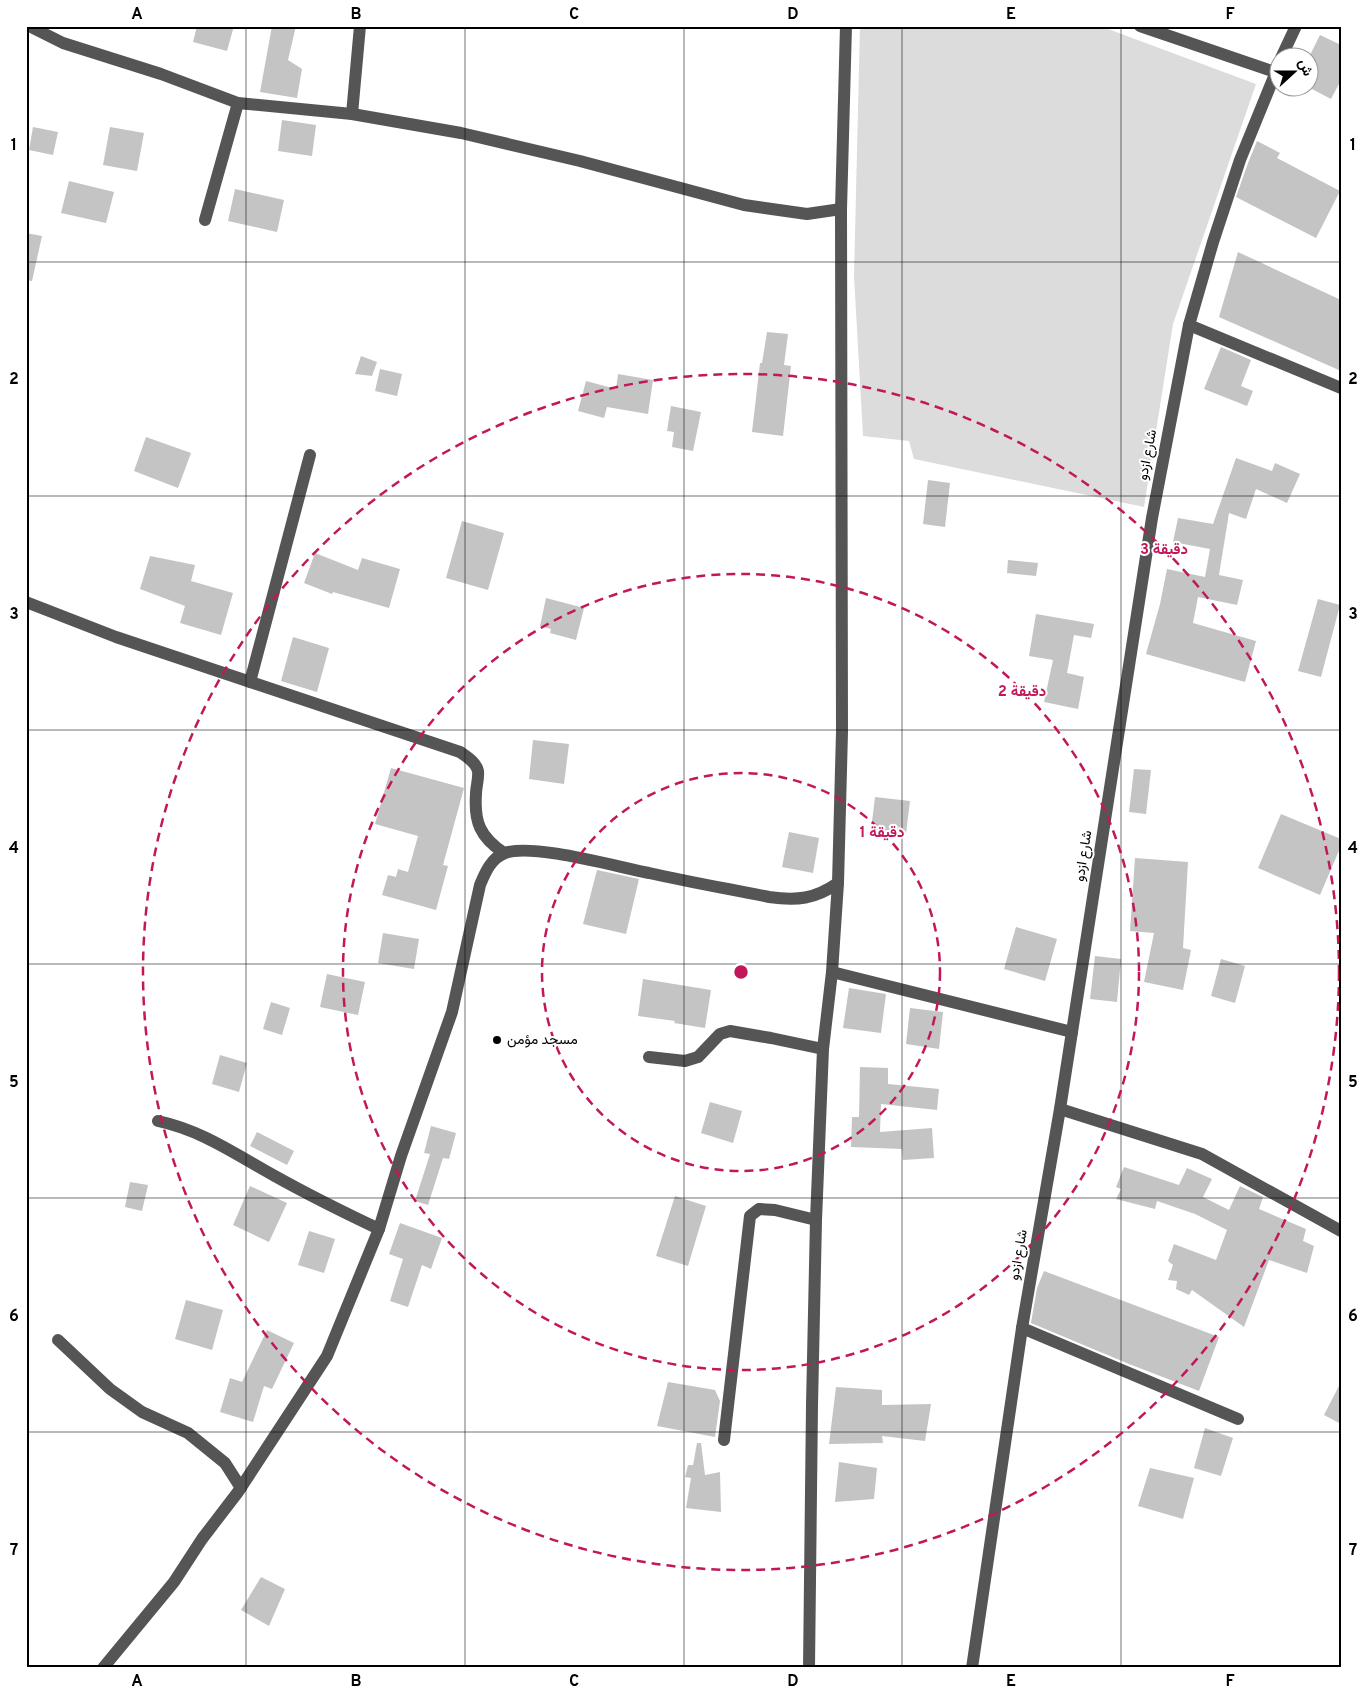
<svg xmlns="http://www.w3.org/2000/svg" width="1367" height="1694" viewBox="0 0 1367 1694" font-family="Overpass,Vazirmatn,sans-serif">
<rect width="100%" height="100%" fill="#fff"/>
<!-- green -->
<polygon fill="#dcdcdc" points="860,26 1100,26 1256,84 1173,324 1144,507 914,459 909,441 863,436 854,276"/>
<!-- building -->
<g fill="#c4c4c4">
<polygon points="197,26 234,26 227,51 193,42"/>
<polygon points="272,26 296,26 288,60 302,69 297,98 260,92"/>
<polygon points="1320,35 1341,45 1341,80 1331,99 1310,88 1310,55"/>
<polygon points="282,120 316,125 312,156 278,151"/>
<polygon points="33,127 58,132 53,155 29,150"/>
<polygon points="110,127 144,133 137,171 103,165"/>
<polygon points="1257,141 1280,153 1277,158 1340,191 1316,238 1236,197 1248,163"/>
<polygon points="69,181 114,192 106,223 61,213"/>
<polygon points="235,189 284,200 277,232 228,221"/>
<polygon points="26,233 42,236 32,281 26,280"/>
<polygon points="1238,252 1341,300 1341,371 1219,317"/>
<polygon points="767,332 788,334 784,365 791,366 783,436 752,432 760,363 762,363"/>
<polygon points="1221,347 1251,360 1241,386 1253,391 1247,406 1204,389"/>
<polygon points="361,356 377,362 372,376 355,374"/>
<polygon points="380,369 402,374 397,396 375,391"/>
<polygon points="618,374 653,380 648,414 607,407 604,418 578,411 586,381 616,389"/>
<polygon points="671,406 701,412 693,451 672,447 674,432 667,431"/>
<polygon points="146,437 191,453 178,488 134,471"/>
<polygon points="1236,458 1272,471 1275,463 1300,474 1287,503 1256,489 1246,519 1229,513 1219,575 1243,580 1237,605 1198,597 1193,623 1256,641 1245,682 1146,654 1160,604 1167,569 1205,577 1210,549 1173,542 1178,518 1213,524"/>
<polygon points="928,480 950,483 945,527 923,524"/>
<polygon points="462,521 504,533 488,590 446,578"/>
<polygon points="315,553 358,570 362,558 400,569 389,608 333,592 332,594 304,583"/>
<polygon points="150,556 195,565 191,581 233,593 221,635 180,623 185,606 140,589"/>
<polygon points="1008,560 1038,563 1036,576 1007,573"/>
<polygon points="546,598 584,608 576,640 550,633 551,629 540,626"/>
<polygon points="1318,599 1340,605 1321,677 1298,671"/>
<polygon points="1036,614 1094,624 1091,638 1074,635 1067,673 1084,677 1078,709 1044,702 1053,660 1029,656"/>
<polygon points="293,637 329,648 317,692 281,681"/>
<polygon points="533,740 569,744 564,784 529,779"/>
<polygon points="391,768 464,788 443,865 448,866 436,910 382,895 388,875 396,877 398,869 408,872 418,836 375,824"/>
<polygon points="1134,769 1151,770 1146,814 1129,812"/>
<polygon points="875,797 910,801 906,834 871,830"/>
<polygon points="1281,814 1341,839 1341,846 1320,895 1258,868"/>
<polygon points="789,832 819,838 813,873 782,867"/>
<polygon points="1135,858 1188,862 1183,948 1191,950 1183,990 1144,982 1154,933 1130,931"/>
<polygon points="597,870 639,879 626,934 583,924"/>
<polygon points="1016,927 1057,939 1045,981 1004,969"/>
<polygon points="383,933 419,939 414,969 378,963"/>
<polygon points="1095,956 1121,959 1117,1002 1090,999"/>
<polygon points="1221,959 1245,966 1235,1003 1211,996"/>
<polygon points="327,974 365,982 358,1015 320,1007"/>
<polygon points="643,979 711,990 705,1028 674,1023 675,1021 638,1016"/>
<polygon points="849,988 886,994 881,1033 843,1028"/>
<polygon points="271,1002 290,1008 282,1035 263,1029"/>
<polygon points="910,1008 943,1012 939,1049 906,1044"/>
<polygon points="220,1055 247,1063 239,1092 212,1084"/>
<polygon points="860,1067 888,1068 888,1084 939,1089 937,1110 881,1104 880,1132 932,1128 934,1158 903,1160 902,1149 851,1147 852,1117 859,1117"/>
<polygon points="710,1102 742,1111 733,1143 701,1133"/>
<polygon points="431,1126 456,1133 449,1159 443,1158 428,1205 415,1201 430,1154 424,1153"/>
<polygon points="257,1132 294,1151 287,1165 250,1146"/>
<polygon points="1124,1167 1179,1185 1187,1168 1212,1179 1203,1197 1229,1210 1240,1186 1263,1197 1259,1209 1306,1229 1303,1241 1314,1246 1307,1273 1269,1260 1244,1327 1192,1290 1189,1295 1176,1289 1177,1281 1168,1280 1173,1265 1168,1261 1174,1244 1216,1260 1227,1230 1195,1214 1157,1201 1155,1209 1116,1199 1121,1189 1116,1187"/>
<polygon points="130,1182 148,1185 142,1211 125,1207"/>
<polygon points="250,1186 287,1203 269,1242 233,1225"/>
<polygon points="675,1196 706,1206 688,1266 656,1256"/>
<polygon points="400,1223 442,1238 431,1269 422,1265 408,1307 390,1301 403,1259 389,1254"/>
<polygon points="309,1231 335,1239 324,1273 298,1265"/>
<polygon points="1044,1271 1219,1337 1199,1391 1129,1364 1031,1323 1037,1288"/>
<polygon points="186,1300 223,1310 212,1350 175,1339"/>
<polygon points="267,1330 294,1343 272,1389 264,1386 253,1422 220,1412 230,1378 242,1382"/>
<polygon points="668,1382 715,1390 720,1401 715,1437 657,1426"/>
<polygon points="1341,1382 1341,1424 1324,1415"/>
<polygon points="836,1387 882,1390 882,1405 931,1404 925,1441 882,1436 883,1443 829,1444"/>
<polygon points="1205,1428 1233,1438 1221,1476 1194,1468"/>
<polygon points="697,1443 701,1443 705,1475 720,1472 721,1512 686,1508 691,1478 685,1477 688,1465 693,1465"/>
<polygon points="839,1462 877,1468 874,1499 835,1502"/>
<polygon points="1150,1468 1194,1478 1183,1519 1138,1506"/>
<polygon points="261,1577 285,1589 269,1626 241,1610"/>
</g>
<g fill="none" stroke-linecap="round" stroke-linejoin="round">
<!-- minor -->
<g stroke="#555" stroke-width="12">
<polyline points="29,26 63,43 161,74 238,103 352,114 461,133 580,161 744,205 807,214 841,209"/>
<polyline points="1140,26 1275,72"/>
<polyline points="1281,58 1296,26"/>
<polyline points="352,114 360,26"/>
<polyline points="205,220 238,103"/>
<polyline points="1189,325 1341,388"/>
<path d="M26,602L116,637L460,752C467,757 476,762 478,771C479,778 476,787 476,794C474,822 480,837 504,853"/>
<polyline points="250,682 310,455"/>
<polyline points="832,972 1072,1032"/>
<polyline points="649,1057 685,1061 698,1057 720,1034 730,1031 771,1038 823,1049"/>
<polyline points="1060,1109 1202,1154 1341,1231"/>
<path d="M158,1121C201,1130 235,1154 273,1175C307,1194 343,1212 379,1229"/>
<polyline points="1022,1328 1238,1419"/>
<polyline points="58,1340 110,1389 142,1412 188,1433 225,1463 241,1488"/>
<polyline points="724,1440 750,1216 759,1209 775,1210 816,1220"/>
<path d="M103,1668L174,1582L202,1539L238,1492L327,1356L379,1229L401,1156L452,1012L480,885C485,873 491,858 505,853C533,843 617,867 649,873C689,882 729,889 769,897C797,901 815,899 838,883"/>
<polyline points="809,1668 812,1405 816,1220 823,1049 832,972 838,883 842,732 841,209 846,26"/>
<polyline points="972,1668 1022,1328 1060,1109 1152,518 1189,325 1213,242 1240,160 1280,62"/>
</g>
</g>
<!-- grid -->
<path fill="none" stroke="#000" stroke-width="1" stroke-opacity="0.55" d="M246,26V1668M465,26V1668M684,26V1668M902,26V1668M1121,26V1668M26,262H1341M26,496H1341M26,730H1341M26,964H1341M26,1198H1341M26,1432H1341"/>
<!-- distance rings -->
<g fill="none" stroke="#c2185b" stroke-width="2.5" stroke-dasharray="9 6">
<circle cx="741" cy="972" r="199"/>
<circle cx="741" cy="972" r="398"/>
<circle cx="741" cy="972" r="598"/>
</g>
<!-- markers -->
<circle fill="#000" stroke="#fff" stroke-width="2" cx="497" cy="1040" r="5"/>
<g text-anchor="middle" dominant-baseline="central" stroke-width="4" stroke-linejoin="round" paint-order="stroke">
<!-- street labels -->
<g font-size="14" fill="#000" stroke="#fff">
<text transform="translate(1148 455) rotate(-79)">شارع ازدو</text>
<text transform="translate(1084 856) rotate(-81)">شارع ازدو</text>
<text transform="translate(1019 1255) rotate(-80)">شارع ازدو</text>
</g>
<!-- poi labels -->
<g font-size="14" fill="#000" stroke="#fff" text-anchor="start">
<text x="507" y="1040">مسجد مؤمن</text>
</g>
</g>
<circle cx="741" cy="972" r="8" fill="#c2185b" stroke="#fff" stroke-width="2.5"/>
<g font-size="15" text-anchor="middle" font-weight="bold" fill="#c2185b" stroke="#fff" stroke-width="4" stroke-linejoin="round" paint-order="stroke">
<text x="1164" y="554">3 دقيقة</text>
<text x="1022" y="696">2 دقيقة</text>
<text x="882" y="837">1 دقيقة</text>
</g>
<!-- border -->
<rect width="1367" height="1694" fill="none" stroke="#ffffff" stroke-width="55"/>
<!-- north arrow -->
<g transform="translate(1294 72) rotate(69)"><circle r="24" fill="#ffffff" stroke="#999999"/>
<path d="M0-4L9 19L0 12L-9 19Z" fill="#000000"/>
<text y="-8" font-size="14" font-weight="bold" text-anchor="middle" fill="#000000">ش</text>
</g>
<rect x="28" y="28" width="1312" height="1638" fill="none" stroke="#000" stroke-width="2"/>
<g font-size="16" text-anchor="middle" font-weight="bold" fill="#000">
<text x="137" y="19">A</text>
<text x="356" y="19">B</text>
<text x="574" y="19">C</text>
<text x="793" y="19">D</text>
<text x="1011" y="19">E</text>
<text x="1230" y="19">F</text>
<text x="14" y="150">1</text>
<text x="1353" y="150">1</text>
<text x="14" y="384">2</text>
<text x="1353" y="384">2</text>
<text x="14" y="619">3</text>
<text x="1353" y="619">3</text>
<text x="14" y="853">4</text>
<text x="1353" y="853">4</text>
<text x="14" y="1087">5</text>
<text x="1353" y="1087">5</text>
<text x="14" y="1321">6</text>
<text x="1353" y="1321">6</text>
<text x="14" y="1555">7</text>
<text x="1353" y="1555">7</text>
<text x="137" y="1686">A</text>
<text x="356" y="1686">B</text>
<text x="574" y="1686">C</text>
<text x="793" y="1686">D</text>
<text x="1011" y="1686">E</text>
<text x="1230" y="1686">F</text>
</g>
</svg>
